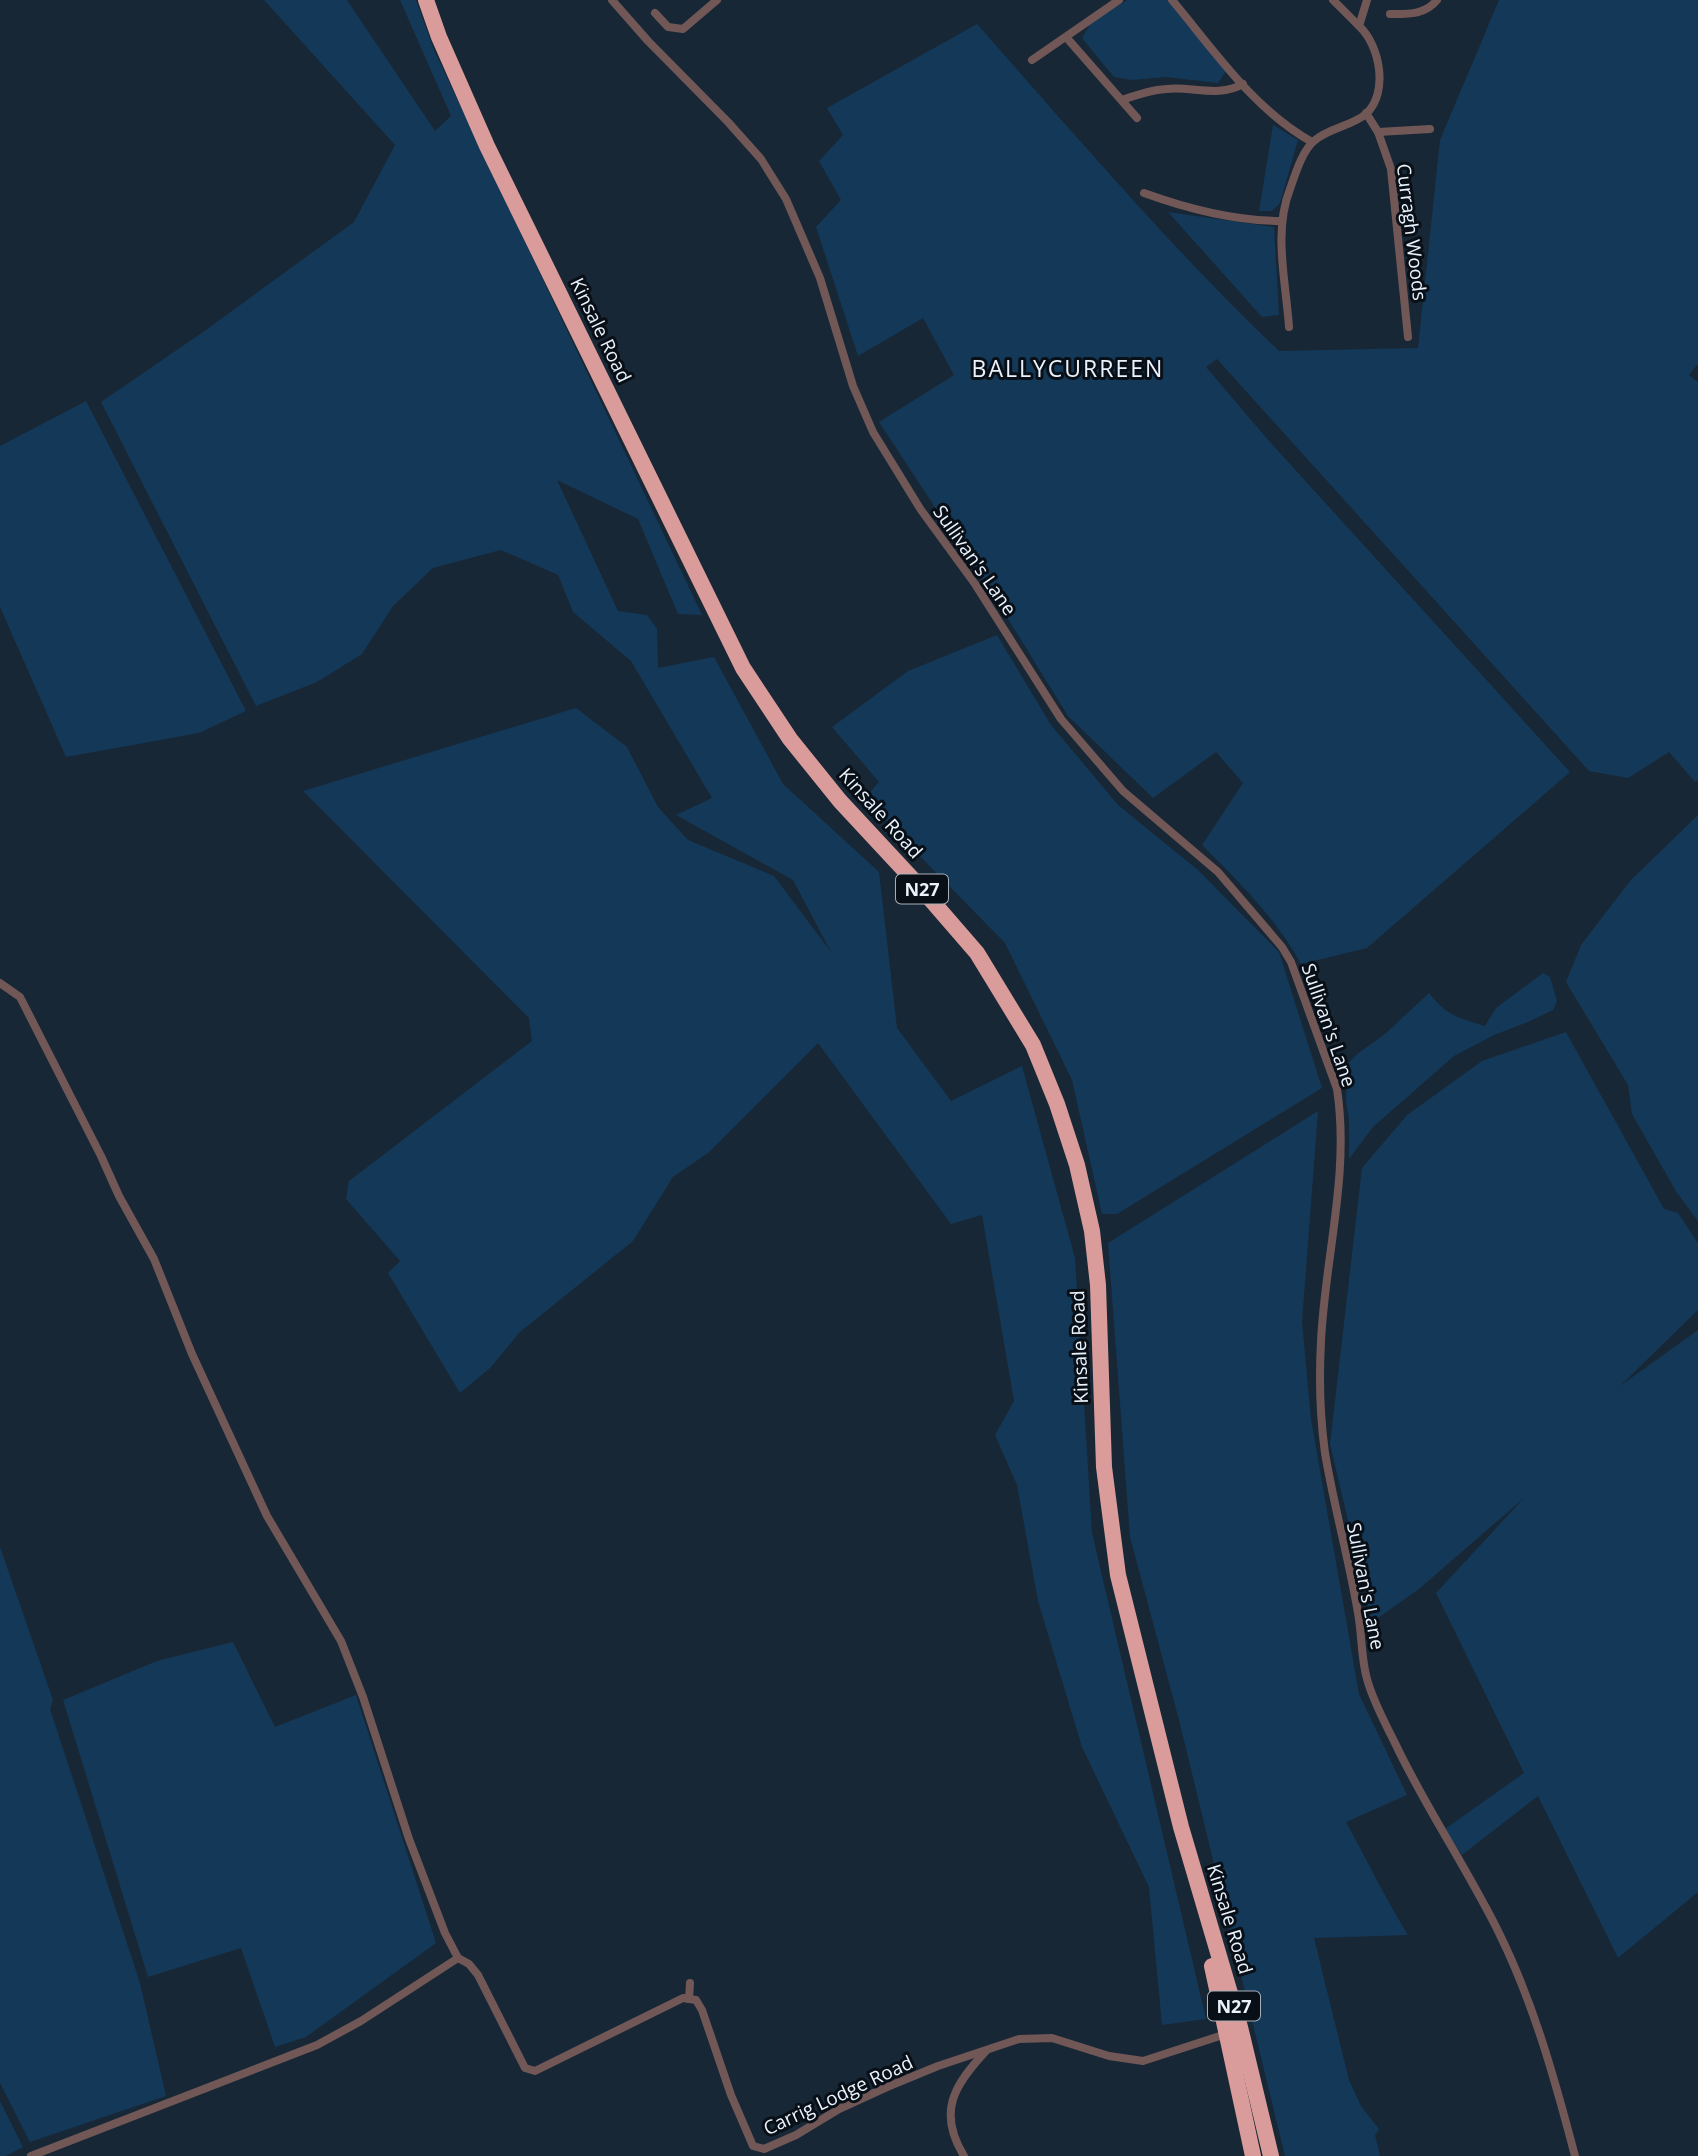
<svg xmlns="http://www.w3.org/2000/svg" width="1698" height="2156" viewBox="0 0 1698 2156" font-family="'Open Sans',sans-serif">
<rect width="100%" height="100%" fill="#182735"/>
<!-- green -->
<g fill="#143858">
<polygon points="264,0 347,0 435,131 451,116 400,0 416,0 434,50 702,615 678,614 638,519 557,480 618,611 647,615 657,629 658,668 714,657 783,784 879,872 897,1028 951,1101 1022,1066 1075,1258 1092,1533 1206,2019 1162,2025 1149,1887 1082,1747 1038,1601 1017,1485 995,1435 1014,1401 982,1215 951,1224 818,1043 708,1153 673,1177 633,1241 520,1332 490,1368 460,1393 388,1273 400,1261 346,1199 349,1181 532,1041 529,1018 303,791 576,708 627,747 658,807 688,840 774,876 831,952 793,880 676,815 712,798 631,661 573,612 558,575 501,550 433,568 393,606 362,654 317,682 256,706 101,402 203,332 354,222 395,145"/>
<polygon points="1127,0 1168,0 1226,71 1218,83 1166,77 1132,80 1114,77 1082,38 1091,23"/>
<path d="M1499,0H1698V364L1689,375L1698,382V780L1695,782L1669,752L1628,778L1589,771L1217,359L1206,367L1269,441L1570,772L1367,948L1301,964C1276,918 1239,882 1202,845L1243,783L1216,752L1153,798L1068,716L1005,614L879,422L954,375L923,318L858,356L816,227L841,200L819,161L843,135L827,108L977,24C1075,135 1172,249 1279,351L1418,348L1440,140Z"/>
<polygon points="1273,125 1298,140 1280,203 1272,211 1259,211"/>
<polygon points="1168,212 1274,227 1279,315 1262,317"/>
<polygon points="86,401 246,711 199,733 66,757 0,607 0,446"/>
<polygon points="997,635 1051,725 1118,805 1198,870 1279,952 1322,1088 1117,1214 1102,1214 1072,1080 1005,943 864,799 879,782 832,727 908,671"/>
<polygon points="1698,815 1698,1221 1677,1193 1632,1114 1628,1085 1566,982 1581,945 1630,881"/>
<path d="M1543,973L1550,977L1557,1001L1553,1010L1528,1022L1494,1035L1454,1056L1373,1127L1349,1159V1119L1346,1100L1348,1064L1357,1054L1385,1034L1429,993C1447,1016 1459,1018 1485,1026L1496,1008Z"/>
<polygon points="1566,1032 1664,1209 1678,1213 1698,1243 1698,1310 1620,1386 1698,1330 1698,1892 1618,1958 1538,1796 1462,1855 1445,1829 1524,1773 1436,1593 1524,1498 1419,1589 1372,1622 1330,1444 1362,1168 1407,1115 1482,1061"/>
<path d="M1318,1111L1302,1322L1311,1419L1359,1694L1407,1795L1346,1822C1367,1860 1385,1898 1408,1935L1314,1938L1349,2080L1361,2106L1379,2129L1375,2135L1380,2156H1285L1180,1724L1130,1537L1108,1243Z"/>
<polygon points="0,1547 53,1700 50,1709 140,1983 166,2096 30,2142 0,2083"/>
<polygon points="233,1642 275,1727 356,1695 436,1943 306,2037 275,2047 241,1948 148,1977 63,1700 157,1661"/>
<polygon points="0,2101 23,2147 6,2156 0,2156"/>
</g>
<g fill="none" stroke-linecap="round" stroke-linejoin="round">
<!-- street -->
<g stroke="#715857" stroke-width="8">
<path d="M612,0L648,41L728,122L761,159L786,199L820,278L853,386L873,432L921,510L975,584L1061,719L1123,791L1218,872L1282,947L1291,962L1337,1089C1350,1174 1325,1257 1321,1341C1319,1378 1320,1417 1325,1453C1334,1507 1349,1559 1358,1613C1362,1634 1361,1658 1367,1679C1373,1701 1384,1721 1394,1741C1425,1807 1467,1868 1499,1933C1534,2004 1555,2080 1575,2156"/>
<path d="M1172,0C1214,50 1254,110 1312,142"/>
<polyline points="1333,0 1359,26"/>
<polyline points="655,13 668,27 683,29 717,0"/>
<path d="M1390,14C1408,14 1425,15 1437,0"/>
<polyline points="1066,37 1137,118"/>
<polyline points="1032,60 1119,0"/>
<path d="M1122,100C1136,95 1151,90 1166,89C1193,86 1218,98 1243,84"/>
<polyline points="1366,113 1378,132 1391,169 1408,337"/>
<polyline points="1378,132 1430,129"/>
<path d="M1144,193C1188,209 1234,221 1282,221"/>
<path d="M1289,327C1286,282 1273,232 1290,189C1295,175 1302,151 1314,141C1328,128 1352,126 1366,114C1389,93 1380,45 1359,26L1367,0"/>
<polyline points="0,983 20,997 101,1156 119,1196 154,1259 192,1354 267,1516 341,1641 363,1697 409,1839 445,1933 458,1958"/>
<polyline points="458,1958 469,1964 478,1975 525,2068 535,2071 683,1998 696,2000 702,2010 731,2095 753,2146 764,2149 796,2135 839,2109 887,2087 938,2066 1019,2039 1052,2038 1109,2056 1143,2061 1226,2034"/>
<polyline points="689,1999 690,1983"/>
<polyline points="31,2156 317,2045 361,2021 458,1958"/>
<path d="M964,2156C937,2112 954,2085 986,2051"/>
</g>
<!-- highway -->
<g stroke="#d99c9a" stroke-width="16">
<polyline points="426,0 439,37 487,146 743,668 790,739 840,801 919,886 977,953 1033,1045 1057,1104 1077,1165 1092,1231 1098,1285 1104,1467 1118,1575 1181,1827 1240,2027 1271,2156"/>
<polyline points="1212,1966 1253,2156"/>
</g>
</g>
<g text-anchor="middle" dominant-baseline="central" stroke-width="6" stroke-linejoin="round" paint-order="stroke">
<!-- shield labels -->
<g fill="#090f16" stroke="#a6afb8" stroke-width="2">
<rect x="896" y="874.5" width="52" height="29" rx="5"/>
<rect x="1208" y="1991.5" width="52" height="29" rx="5"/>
</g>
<g font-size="18" font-weight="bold" fill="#eaf3fd">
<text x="922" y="889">N27</text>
<text x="1234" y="2006">N27</text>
</g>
<!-- street labels -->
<g font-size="19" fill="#eaf3fd" stroke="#090f16">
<text transform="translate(1412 232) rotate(83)">Curragh Woods</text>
<text transform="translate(601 330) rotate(64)">Kinsale Road</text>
<text transform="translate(975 560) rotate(55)">Sullivan's Lane</text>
<text transform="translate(881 813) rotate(48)">Kinsale Road</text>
<text transform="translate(1329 1025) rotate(71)">Sullivan's Lane</text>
<text transform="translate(1079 1347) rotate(-92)">Kinsale Road</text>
<text transform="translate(1366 1586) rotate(79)">Sullivan's Lane</text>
<text transform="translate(1230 1919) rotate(73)">Kinsale Road</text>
<text transform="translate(838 2095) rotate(-25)">Carrig Lodge Road</text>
</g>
<!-- quarter labels -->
<g font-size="23" letter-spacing="2" fill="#eaf3fd" stroke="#090f16">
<text x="1068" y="368">BALLYCURREEN</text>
</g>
</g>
</svg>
